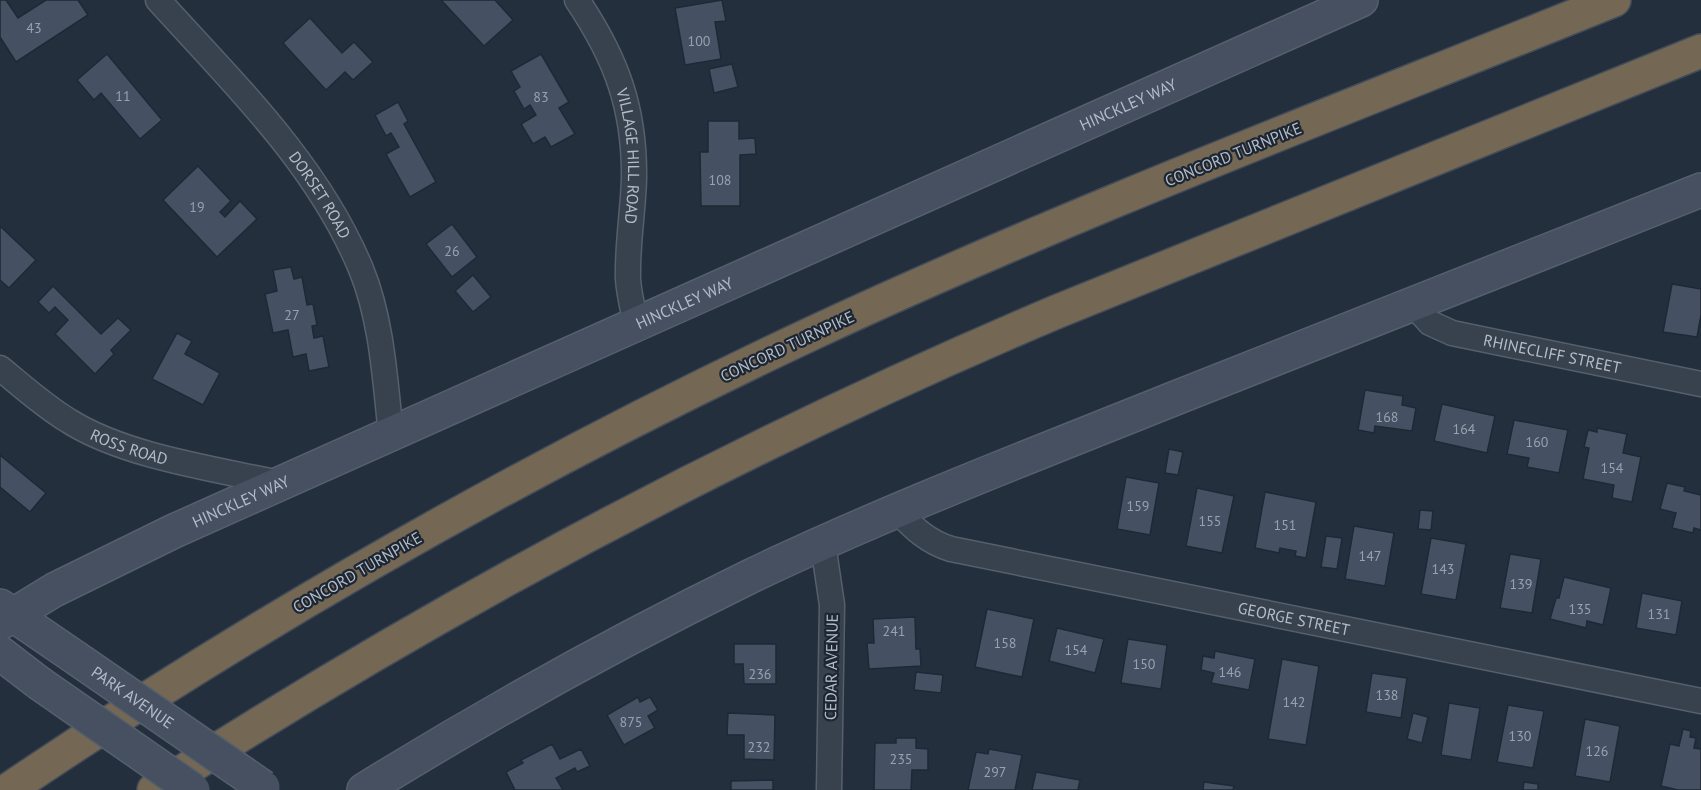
<svg xmlns="http://www.w3.org/2000/svg" width="1701" height="790" viewBox="0 0 1701 790" font-family="'PT Sans',sans-serif">
<rect width="100%" height="100%" fill="#242f3e"/>
<!-- building -->
<g fill="#455162" stroke="#1f2835" stroke-width="1.5">
<polygon points="0,0 6,0 18,18 46,0 78,0 88,15 16,62 0,37"/>
<polygon points="441,0 495,0 513,20 484,46"/>
<polygon points="722,0 726,21 715,22 721,59 685,65 675,8"/>
<polygon points="310,18 342,53 354,42 373,62 353,80 345,72 326,90 283,43"/>
<polygon points="107,54 162,120 140,139 101,93 94,100 77,80"/>
<polygon points="541,54 569,102 559,108 575,134 551,147 545,137 533,144 521,124 536,115 530,105 524,109 514,91 520,87 511,71"/>
<polygon points="732,64 738,87 714,93 709,69"/>
<polygon points="398,102 408,121 404,124 436,182 410,197 386,154 399,147 391,133 386,136 375,115"/>
<polygon points="708,121 739,121 739,139 755,138 756,154 740,155 740,206 701,206 700,152 708,152"/>
<polygon points="198,166 231,201 220,212 225,217 240,201 257,219 217,257 163,200"/>
<polygon points="452,224 477,257 452,277 426,244"/>
<polygon points="0,226 36,260 9,288 0,280"/>
<polygon points="291,267 294,279 302,277 307,305 313,304 317,325 312,326 314,338 323,336 329,367 309,371 306,354 293,357 288,330 273,333 265,294 277,291 273,270"/>
<polygon points="473,275 491,297 473,312 455,291"/>
<polygon points="1672,284 1701,289 1701,315 1697,337 1663,332"/>
<polygon points="53,286 101,334 118,318 131,330 111,350 114,354 95,374 55,334 68,320 55,307 49,313 38,302"/>
<polygon points="177,333 192,341 185,354 220,373 203,405 152,379"/>
<polygon points="1365,390 1403,396 1402,405 1416,408 1412,431 1375,426 1374,433 1358,430"/>
<polygon points="1442,404 1495,416 1487,453 1434,441"/>
<polygon points="1514,420 1568,430 1559,473 1527,467 1529,458 1507,454"/>
<polygon points="1597,428 1627,434 1623,453 1641,457 1632,502 1612,498 1614,485 1583,479 1589,448 1584,447 1588,430 1597,432"/>
<polygon points="1169,449 1183,452 1178,475 1165,473"/>
<polygon points="0,455 46,493 30,512 0,487"/>
<polygon points="1126,477 1159,483 1150,535 1117,529"/>
<polygon points="1667,483 1685,487 1684,491 1701,495 1701,530 1694,528 1693,533 1672,528 1676,513 1660,509"/>
<polygon points="1197,488 1234,496 1222,553 1186,546"/>
<polygon points="1265,492 1316,502 1306,558 1295,556 1296,551 1280,548 1279,553 1255,548"/>
<polygon points="1420,510 1433,511 1431,530 1418,529"/>
<polygon points="1354,526 1394,533 1385,586 1345,579"/>
<polygon points="1326,536 1342,538 1337,569 1321,567"/>
<polygon points="1431,538 1466,544 1456,600 1421,594"/>
<polygon points="1510,554 1541,559 1532,613 1500,608"/>
<polygon points="1564,577 1611,588 1603,625 1587,621 1586,628 1550,619 1556,598 1559,598"/>
<polygon points="1642,593 1682,601 1676,635 1636,628"/>
<polygon points="987,609 1034,619 1022,677 975,667"/>
<polygon points="915,617 916,649 920,649 921,666 869,669 867,643 874,643 873,619"/>
<polygon points="1057,628 1104,639 1095,673 1049,661"/>
<polygon points="1128,639 1167,645 1161,689 1121,683"/>
<polygon points="734,644 776,644 776,684 744,684 743,664 734,664"/>
<polygon points="1215,651 1255,659 1249,690 1211,683 1214,673 1201,670 1203,656 1214,658"/>
<polygon points="1282,659 1319,666 1306,745 1268,739"/>
<polygon points="916,672 943,675 941,693 914,690"/>
<polygon points="1372,673 1407,678 1401,718 1366,712"/>
<polygon points="638,697 640,702 650,697 658,710 648,716 655,728 624,745 607,715"/>
<polygon points="1449,703 1480,708 1471,760 1441,755"/>
<polygon points="1508,705 1544,711 1533,768 1497,762"/>
<polygon points="728,713 775,715 774,760 744,759 744,735 727,735"/>
<polygon points="1413,713 1428,717 1422,743 1407,739"/>
<polygon points="1585,719 1620,726 1610,782 1575,776"/>
<polygon points="1683,729 1691,731 1690,737 1696,738 1694,748 1701,749 1701,790 1678,790 1661,786 1670,744 1679,746"/>
<polygon points="896,738 916,738 916,748 928,749 928,770 912,770 911,790 874,790 875,743 896,743"/>
<polygon points="552,744 560,759 581,749 590,766 577,772 575,768 556,778 563,790 515,790 506,772 523,763 521,760"/>
<polygon points="989,749 1022,755 1015,790 968,790 976,752 988,754"/>
<polygon points="1036,772 1080,780 1078,790 1032,790"/>
<polygon points="773,780 773,790 731,790 731,781"/>
<polygon points="1204,782 1234,786 1233,790 1203,790"/>
<polygon points="1524,782 1538,784 1538,790 1523,790"/>
</g>
<g fill="none" stroke-linecap="round" stroke-linejoin="round">
<!-- street casing -->
<g stroke="#565f6c" stroke-width="27">
<g id="street">
<path id="s1" d="M158,0C233,83 317,163 361,269C382,320 385,380 391,435"/>
<path id="s2" d="M577,0C616,58 635,108 634,179C633,212 627,246 628,279C629,295 633,309 636,324"/>
<path id="s3" d="M1413,304L1430,323L1452,333L1701,384"/>
<path id="s4" d="M0,368C22,386 44,406 69,421C124,456 215,469 279,483"/>
<path id="s5" d="M898,511C913,528 928,542 951,549L1701,701"/>
<polyline points="823,544 832,605 829,790"/>
</g>
</g>
<!-- secondary casing -->
<g stroke="#565f6c" stroke-width="36">
<g id="secondary">
<polyline points="0,606 76,658"/>
<path id="s6" d="M0,623L54,590L174,531L1361,0"/>
<polyline points="0,653 39,683"/>
<path d="M364,790C490,712 618,641 751,576C889,510 1031,456 1173,399C1349,330 1525,260 1701,190"/>
</g>
</g>
<!-- highway casing -->
<g stroke="#434c59" stroke-width="36">
<g id="highway">
<path d="M8,790C264,617 535,463 815,332C1077,210 1347,108 1614,0"/>
<path d="M154,790C441,605 742,445 1056,312L1701,51"/>
</g>
</g>
<!-- street -->
<use href="#street" stroke="#38414e" stroke-width="24"/>
<!-- secondary -->
<use href="#secondary" stroke="#465061" stroke-width="33"/>
<!-- highway -->
<use href="#highway" stroke="#746855" stroke-width="33"/>
<!-- secondary-bridge casing -->
<g stroke="#565f6c" stroke-width="36" stroke-linecap="butt">
<g id="secondary-bridge">
<path id="s7" d="M76,658L263,787"/>
<polyline points="39,683 193,790"/>
</g>
</g>
<!-- secondary-bridge -->
<use href="#secondary-bridge" stroke="#465061" stroke-width="33"/>
</g>
<g text-anchor="middle" dominant-baseline="central" stroke-width="4.5" stroke-linejoin="round" paint-order="stroke">
<!-- number labels -->
<g font-size="14" fill="#98a1af">
<text x="34" y="28">43</text>
<text x="699" y="41">100</text>
<text x="123" y="96">11</text>
<text x="541" y="97">83</text>
<text x="720" y="180">108</text>
<text x="197" y="207">19</text>
<text x="452" y="251">26</text>
<text x="292" y="315">27</text>
<text x="1387" y="417">168</text>
<text x="1464" y="429">164</text>
<text x="1537" y="442">160</text>
<text x="1612" y="468">154</text>
<text x="1138" y="506">159</text>
<text x="1210" y="521">155</text>
<text x="1285" y="525">151</text>
<text x="1370" y="556">147</text>
<text x="1443" y="569">143</text>
<text x="1521" y="584">139</text>
<text x="1580" y="609">135</text>
<text x="1659" y="614">131</text>
<text x="894" y="631">241</text>
<text x="1005" y="643">158</text>
<text x="1076" y="650">154</text>
<text x="1144" y="664">150</text>
<text x="1230" y="672">146</text>
<text x="760" y="674">236</text>
<text x="1387" y="695">138</text>
<text x="1294" y="702">142</text>
<text x="631" y="722">875</text>
<text x="1520" y="736">130</text>
<text x="759" y="747">232</text>
<text x="1597" y="751">126</text>
<text x="901" y="759">235</text>
<text x="995" y="772">297</text>
</g>
<!-- street labels -->
<g font-size="16" fill="#b4bcc9" stroke="#1d2633">
<text stroke="none"><textPath href="#s6" startOffset="1242">HINCKLEY WAY</textPath></text>
<text transform="translate(1233 154) rotate(-22)">CONCORD TURNPIKE</text>
<text stroke="none"><textPath href="#s2" startOffset="168">VILLAGE HILL ROAD</textPath></text>
<text stroke="none"><textPath href="#s1" startOffset="254">DORSET ROAD</textPath></text>
<text stroke="none"><textPath href="#s6" startOffset="756">HINCKLEY WAY</textPath></text>
<text transform="translate(787 346) rotate(-25)">CONCORD TURNPIKE</text>
<text stroke="none"><textPath href="#s3" startOffset="152">RHINECLIFF STREET</textPath></text>
<text stroke="none"><textPath href="#s4" startOffset="153">ROSS ROAD</textPath></text>
<text stroke="none"><textPath href="#s6" startOffset="270">HINCKLEY WAY</textPath></text>
<text transform="translate(357 572) rotate(-30)">CONCORD TURNPIKE</text>
<text stroke="none"><textPath href="#s5" startOffset="416">GEORGE STREET</textPath></text>
<text transform="translate(831 667) rotate(-89)">CEDAR AVENUE</text>
<text stroke="none"><textPath href="#s7" startOffset="69">PARK AVENUE</textPath></text>
</g>
</g>
</svg>
